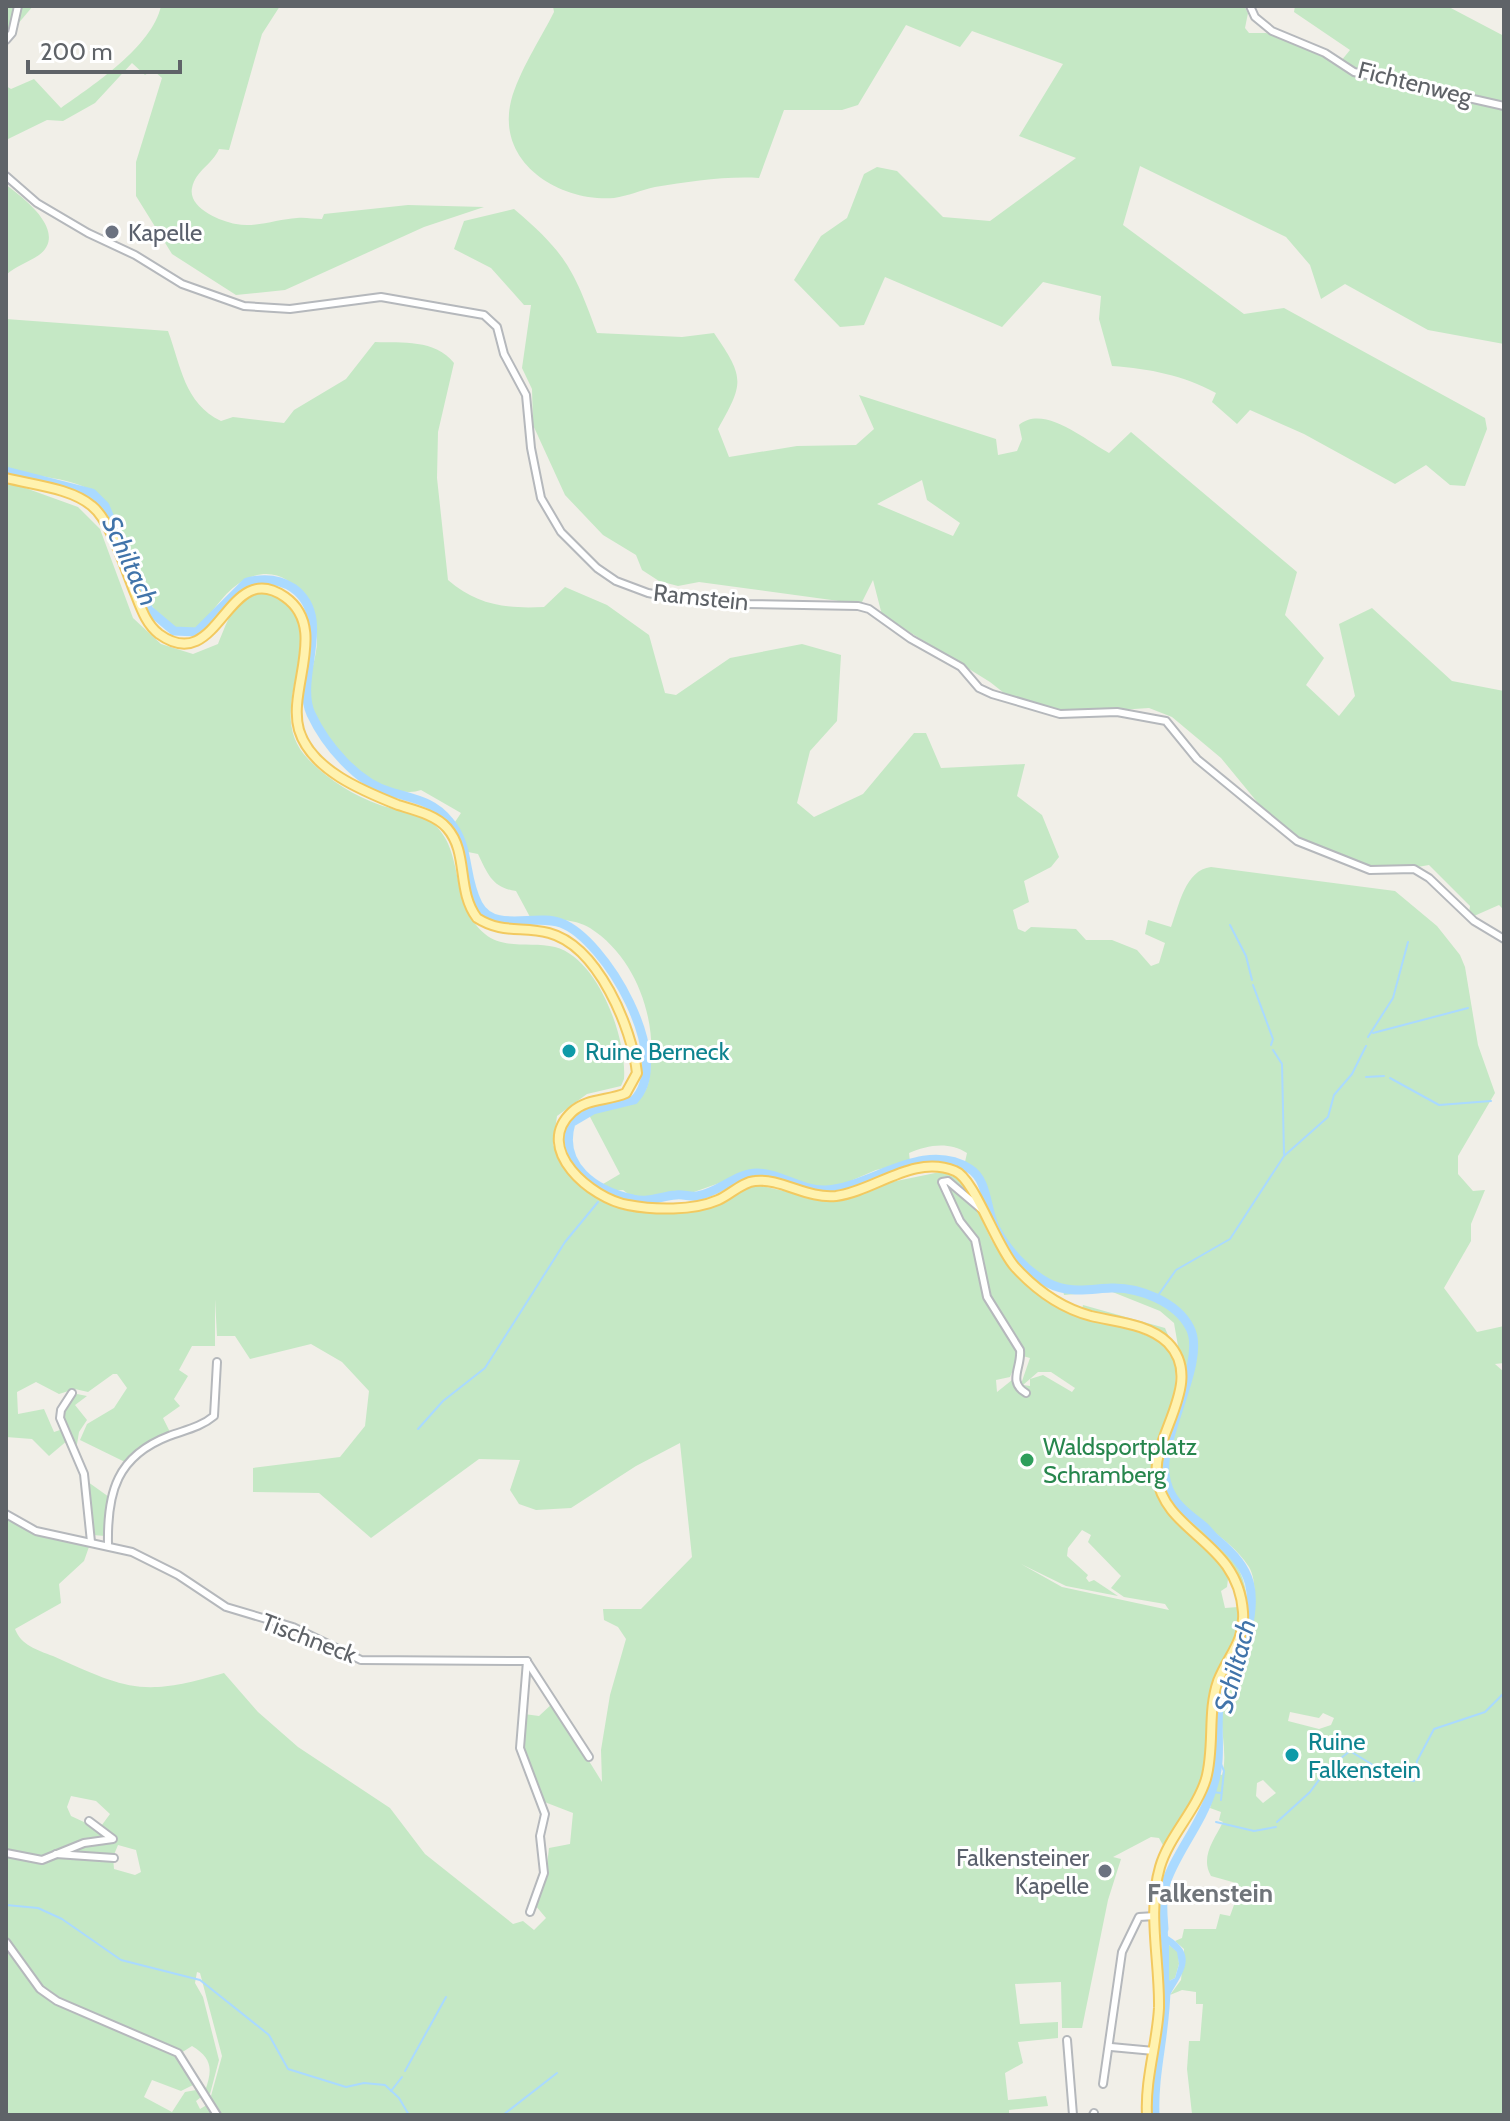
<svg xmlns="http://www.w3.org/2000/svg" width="1510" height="2121" viewBox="0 0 1510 2121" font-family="Cabin,sans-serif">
<rect width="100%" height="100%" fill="#f1efe8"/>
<!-- green -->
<g fill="#c5e8c5" fill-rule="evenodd">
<polygon points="6,6 33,6 6,38"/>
<path d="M161,6H280L262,34L229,150L219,149C212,165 196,170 192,188C188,208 220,221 236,224C255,228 278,219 297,218C305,217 313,219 322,219L324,214L408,205L484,207L424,227L285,290L236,295L172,254L136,196V162L162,78L153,70L145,75L132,63L95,103L63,121L47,120L6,140V86L11,89L34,79L61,108C93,85 152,47 161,6Z"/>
<path d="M553,6H1244L1248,13L1245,28L1249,33H1266L1341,61L1350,50L1294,12L1295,6H1447L1504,36V344L1428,330L1345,284L1321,299L1310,265L1286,237L1140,166L1123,225L1244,314L1284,308L1485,418L1487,429L1465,486L1450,485L1426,465L1395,484L1304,434L1250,410L1237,424L1212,402L1216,393C1182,375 1151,369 1112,366L1099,319L1101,296L1043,282L1002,327L885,277L864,325L840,327L794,280L821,236L847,218L864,174L877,167L897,171L943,217L990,221L1076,158L1019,136L1063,64L972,31L960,47L906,25L858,105L842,110H784L759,178C724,176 689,182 655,187C641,190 628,196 614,198C559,202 496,163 511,101C519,71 540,40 554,12Z"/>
<path d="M6,185C23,197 69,232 39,255C29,262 16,266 6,275Z"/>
<path d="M514,209C566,253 574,270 597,333L682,337L714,333C745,378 744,383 718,429L729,457L797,446L856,445L874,429L859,395L996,439L998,455L1017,451L1022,439L1019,425C1044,404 1085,440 1109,453L1131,432L1297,572L1285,615L1324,658L1306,685L1339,716L1355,696L1339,624L1372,608L1452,681L1504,691V910L1499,905L1474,916L1469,913L1470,906L1429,865L1377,874L1281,831L1221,758L1172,717L1149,708L1060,714L1023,708L990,682L882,615L873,580L861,604L699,582L678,586L659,581L642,570L636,555L603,535L565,495L533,425L532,389L522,368L531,305H524L491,268L454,249L464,221ZM922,480L927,500L960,523L953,536L877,504Z"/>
<path d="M6,319L168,331C181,366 184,403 221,421L233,417L284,423L294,410L346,379L375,342C402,343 435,339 454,363L438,432L437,478L448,580C477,605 506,609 544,607L565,587L607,605L649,635L665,693L676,695L730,658L802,644L841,655L837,721L810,751L797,803L814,817L863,794L914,733H926L941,768L1025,764L1017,796L1042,815L1059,857L1051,867L1024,881L1029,902L1013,910L1018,929L1025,932L1031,927L1076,929L1086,940H1112L1137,950L1151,966L1159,963L1165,943L1145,934L1148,920L1171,927C1179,906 1185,870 1211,867L1395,891L1437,926L1460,955L1465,967L1478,1045L1495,1093L1458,1156V1174L1473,1191L1485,1190L1471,1224V1241L1444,1288L1477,1332L1504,1326V1363L1495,1364L1504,1372V2115H1189L1192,2114L1187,2069L1189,2041H1200L1203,2004H1196V1992L1182,1990L1170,1995L1181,1980L1184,1949L1175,1941L1182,1938L1184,1929H1216L1220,1914L1230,1916L1239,1891L1236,1883L1211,1876C1200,1857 1214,1840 1223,1822L1219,1820L1221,1812L1210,1808L1219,1774L1222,1775C1228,1755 1220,1730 1222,1708C1224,1690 1234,1679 1242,1664C1252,1645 1261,1586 1249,1567C1225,1528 1171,1518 1167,1466L1188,1376L1183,1375L1174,1323L1160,1311L1110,1291L1064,1295L1062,1285C1028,1274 1000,1238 989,1203C983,1186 983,1171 965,1162L967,1153C949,1141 927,1145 909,1153L910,1162L876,1170L834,1188L806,1186L756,1170L694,1192L635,1199L623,1190L608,1191L603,1184L620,1174L589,1115C605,1106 628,1111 641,1097C650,1087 650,1074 651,1062C655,1013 634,956 590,928C574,918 549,919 530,917L516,891C493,888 488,875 478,854L468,852L455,822L461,813L421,790C405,796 383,787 369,778C346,762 314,732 309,702C306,682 317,660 317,640C316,597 281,554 238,584C222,595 210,616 196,630C135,636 135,528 96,494C75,477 32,477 6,469ZM1290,1712L1319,1718L1323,1713L1334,1718L1331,1725L1319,1729L1288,1721ZM1263,1780L1276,1793L1263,1803L1256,1796L1257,1783Z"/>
<path d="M6,481L78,507L100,529L133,618L161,644L193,654L218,644C224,630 232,605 245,597C267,584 298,604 301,627C306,672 270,721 309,760C330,781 353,795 380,805C400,812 421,810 436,826C465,855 449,903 485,934C504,950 532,941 555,947C598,958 627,1038 624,1079L621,1086L587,1094L557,1116L553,1145L573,1179L604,1202L644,1211L668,1212L758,1185L814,1198L940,1172H952L966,1183L977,1205L970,1203C982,1215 984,1227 992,1241C1008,1267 1031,1290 1058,1307C1092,1327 1135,1322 1168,1348C1195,1394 1141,1441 1155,1487C1165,1520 1206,1548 1229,1571L1227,1587L1221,1591L1225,1608L1238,1607V1633L1214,1684L1203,1783L1165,1849L1159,1838L1151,1837L1113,1857L1121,1859L1108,1900L1082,2028H1062L1061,1982L1015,1984L1020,2024L1058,2022V2038L1018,2042L1023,2063L1005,2073L1008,2100L1046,2096L1048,2106L1009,2110V2115H218L211,2096L222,2056L200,1973L197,1972L195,1983L203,1997L219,2060L210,2094L205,2091C213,2069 212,2058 192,2046L181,2053C145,2031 69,2015 44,1991C30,1977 18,1957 6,1941V1516L35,1533L90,1544L84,1561L59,1584L61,1603L15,1629C21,1645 37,1650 53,1656C128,1690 143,1697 224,1673L258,1712L298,1747L390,1808L425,1854L513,1924L523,1921L534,1930L546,1918L535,1905L546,1874L549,1848L570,1844L573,1813L542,1801L521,1747L524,1714L539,1716L553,1703L602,1782L601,1750L610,1695L626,1639L618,1627L604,1620L603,1609H641L692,1557L680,1443L636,1466L571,1508L536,1510L519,1504L510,1490L520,1460L479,1459L371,1538L319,1493L253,1492V1468L340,1457L365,1426L369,1391L342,1362L311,1344L250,1359L235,1336H217L215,1299V1346H192L179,1370L188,1376L174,1399L180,1406L163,1418L170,1432C157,1445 138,1449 125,1462L80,1440L87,1424L114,1408L127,1388L117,1374H113L88,1392L75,1389L59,1394L36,1382L17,1392L18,1414L44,1409L54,1432L63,1429L68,1440L49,1456L32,1439L6,1437ZM1019,1355L1030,1358L1021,1384L1012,1380L997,1392L996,1380L1010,1377ZM1038,1372H1051L1075,1388L1072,1392L1043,1375L1030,1379V1386L1023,1385ZM1082,1530L1091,1535L1088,1542L1121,1576L1111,1588L1124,1597L1165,1604L1169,1610L1062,1587L1021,1564L1066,1586L1118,1596L1094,1580L1089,1582L1086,1578L1088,1575L1067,1556L1068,1548ZM71,1796L96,1801L110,1814L99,1829L71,1816L67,1807ZM118,1845L136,1850L141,1872L135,1875L114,1869L113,1857Z"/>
<polygon points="1083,1305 1165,1328 1170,1340 1114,1317 1082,1309"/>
<polygon points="77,1394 87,1396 75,1405 87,1420 79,1432 76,1450 61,1418 62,1409"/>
<polygon points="88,1482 109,1497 105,1536 93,1535"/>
<path d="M1184,1518C1225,1540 1248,1567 1248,1614L1239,1576Z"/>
<polygon points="6,1945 43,1994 54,2003 178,2055 195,2084 181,2091 152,2080 144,2097 172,2112 185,2092 196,2090 205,2094 196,2101 200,2109 210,2103 215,2115 6,2115"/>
<polygon points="1169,1945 1178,1952 1179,1964 1175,1978 1169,1981"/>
</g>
<!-- water -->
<path fill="#aadaff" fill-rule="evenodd" d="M1167,1916L1168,1936C1198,1955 1184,1971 1170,1995H1164L1160,1922ZM1169,1945L1177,1952L1179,1964L1175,1978L1169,1981Z"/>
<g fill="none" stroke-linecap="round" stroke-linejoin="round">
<!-- stream -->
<g stroke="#aadaff" stroke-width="2">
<polyline points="1230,925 1246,956 1252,980"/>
<polyline points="1253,985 1273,1039 1271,1045"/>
<polyline points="1373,1033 1468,1008"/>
<polyline points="1368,1037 1393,998 1408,942"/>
<polyline points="1273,1050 1282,1064 1284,1154"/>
<polyline points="1366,1077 1384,1076"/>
<polyline points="1390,1078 1439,1105 1491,1101"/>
<polyline points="1157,1297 1176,1270 1230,1239 1284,1156 1328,1117 1334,1095 1352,1074 1366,1046"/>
<polyline points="418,1429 443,1401 485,1368 565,1242 598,1202"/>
<polyline points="1221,1764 1224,1771 1221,1800"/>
<polyline points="1212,1792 1221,1793"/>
<polyline points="1216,1822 1254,1831 1276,1827"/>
<polyline points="1277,1822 1310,1792 1327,1769 1350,1751 1391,1776 1414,1781 1417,1761 1434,1729 1485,1712 1504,1693"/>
<polyline points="6,1905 38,1908 62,1919 121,1960 200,1980 269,2035 288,2069 346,2087 364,2083 385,2085 399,2098 409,2115"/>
<polyline points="405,2071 446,1997"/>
<polyline points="391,2091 402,2077"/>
<polyline points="503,2115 557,2073"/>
</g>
<!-- river -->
<g stroke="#aadaff" stroke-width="9">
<path d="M6,471L92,493L105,506L149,610L174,631L197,632L247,582C263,578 278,578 293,588C335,618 294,677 311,714C325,744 357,783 391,792C414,799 433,801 449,821C471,846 463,876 478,904C494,934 535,913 561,923C605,939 675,1059 634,1100L593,1110L571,1123C558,1166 596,1191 633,1199C649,1203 661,1196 676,1195C683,1194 690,1197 697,1196C718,1193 736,1173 757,1173C780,1173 801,1191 826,1190C870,1188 923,1139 970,1169C988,1180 986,1210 995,1227C1006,1249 1026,1271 1048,1283C1069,1294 1089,1289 1111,1288C1139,1287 1177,1302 1190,1328C1207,1360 1160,1436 1165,1474C1168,1499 1183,1510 1201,1524C1207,1528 1210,1534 1216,1539C1255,1571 1256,1591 1246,1640C1241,1666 1222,1685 1219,1705C1216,1737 1223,1758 1212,1790C1201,1825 1174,1855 1165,1886C1161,1900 1163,1915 1164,1929"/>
<path d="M1155,2115C1153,2071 1167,2028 1166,1983"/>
</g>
<!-- minor casing -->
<g stroke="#b5b8bc" stroke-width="10">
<g id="minor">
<polyline points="1250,6 1255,17 1272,31 1325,53 1354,72 1504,106"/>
<polyline points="6,40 12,33 18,6"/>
<polyline points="6,176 37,203 88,233 135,255 182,284 244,306 290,309 381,297 484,315 497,327 504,354 526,395 531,448 541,498 561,532 597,568 616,581 648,593 675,598 748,604 858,606 869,609 911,639 961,667 979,688 992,694 1060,714 1117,712 1166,721 1197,759 1297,841 1370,870 1414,869 1429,878 1474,921 1504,939"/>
<path d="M981,1209L948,1181L942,1182L960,1221L975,1240L987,1297L1020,1350C1022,1367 1007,1382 1026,1393"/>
<polyline points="72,1393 61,1410 60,1418 84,1474 91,1542"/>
<polyline points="6,1514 36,1531 132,1552 178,1575 226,1607 293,1627 361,1660 527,1661"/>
<path d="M108,1544C107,1492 117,1456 169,1436C185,1430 201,1427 214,1416L217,1362"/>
<polyline points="527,1661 520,1748 545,1814 540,1836 544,1873 530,1912"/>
<polyline points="528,1663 589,1757"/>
<polyline points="6,1853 42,1860 84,1843 113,1839 89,1821"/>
<polyline points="56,1854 114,1858"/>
<polyline points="6,1942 40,1989 57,2001 178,2053 217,2115"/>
<polyline points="1067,2040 1073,2115"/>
<polyline points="1111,2047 1154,2051"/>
<polyline points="1103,2084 1122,1952 1139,1917 1155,1916"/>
<polyline points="1093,2115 1094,2113"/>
</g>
</g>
<!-- major casing -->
<g stroke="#f2c960" stroke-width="12">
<path id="major" d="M6,478C33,485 71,488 92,506C111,521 125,569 135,593C141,608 146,624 159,634C220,678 226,556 285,597C329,628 287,689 299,730C311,770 363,791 398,805C414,810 436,815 447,828C469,853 456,890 477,918C502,934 522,926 549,933C598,946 632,1028 637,1073L626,1093C608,1101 587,1098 572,1112C532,1149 592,1199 628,1205C654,1210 693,1211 718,1200C730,1195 742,1182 755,1181C781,1178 807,1199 836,1196C875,1191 913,1154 955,1171C974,1178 996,1246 1015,1267C1036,1290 1061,1308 1091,1316C1116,1322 1149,1324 1168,1343C1206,1382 1151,1436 1157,1477C1165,1534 1238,1540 1243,1612C1245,1642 1228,1655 1218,1681C1207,1712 1215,1747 1206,1779C1196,1811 1169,1836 1160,1867C1147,1912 1160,1962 1159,2008C1157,2044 1145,2079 1147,2115"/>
</g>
<!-- minor -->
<use href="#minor" stroke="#fff" stroke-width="6"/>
<!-- major -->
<use href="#major" stroke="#fff2af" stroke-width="8"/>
</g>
<!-- markers -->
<g fill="#6b7280" stroke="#fff" stroke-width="3">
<circle cx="112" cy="232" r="8"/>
<circle cx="1105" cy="1871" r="8"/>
</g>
<g fill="#0f9aa8" stroke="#fff" stroke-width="3">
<circle cx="569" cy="1051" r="8"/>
<circle cx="1292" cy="1755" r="8"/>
</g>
<circle fill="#2e9e5b" stroke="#fff" stroke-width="3" cx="1027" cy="1460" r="8"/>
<g text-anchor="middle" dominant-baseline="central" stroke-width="6" stroke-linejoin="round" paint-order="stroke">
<!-- street labels -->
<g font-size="24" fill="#5f6368" stroke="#fff">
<text transform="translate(1415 83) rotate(14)">Fichtenweg</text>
<text transform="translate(701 597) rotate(6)">Ramstein</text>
<text transform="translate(309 1638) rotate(21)">Tischneck</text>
</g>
<!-- worship labels -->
<g font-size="24" fill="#5b616d" stroke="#fff" text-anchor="start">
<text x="128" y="232">Kapelle</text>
<text x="1089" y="1857" text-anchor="end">Falkensteiner<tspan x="1089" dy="28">Kapelle</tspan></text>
</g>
<!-- culture labels -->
<g font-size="24" fill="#0d838f" stroke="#fff" text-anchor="start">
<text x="585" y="1051">Ruine Berneck</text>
<text x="1308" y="1741">Ruine<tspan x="1308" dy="28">Falkenstein</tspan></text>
</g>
<!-- leisure labels -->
<g font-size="24" fill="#27864d" stroke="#fff" text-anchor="start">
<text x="1043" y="1446">Waldsportplatz<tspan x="1043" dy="28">Schramberg</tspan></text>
</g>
<!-- water labels -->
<g font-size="26" font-style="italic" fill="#4174aa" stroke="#fff">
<text transform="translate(130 561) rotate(65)">Schiltach</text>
<text transform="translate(1235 1666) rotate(-75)">Schiltach</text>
</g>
<!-- neighbourhood labels -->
<g font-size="26" font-weight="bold" fill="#70757a" stroke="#fff">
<text x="1210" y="1893">Falkenstein</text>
</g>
</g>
<!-- border -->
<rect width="1510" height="2121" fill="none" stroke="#5f6368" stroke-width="16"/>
<!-- scale -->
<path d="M28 60v12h152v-12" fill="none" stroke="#5f6368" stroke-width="4"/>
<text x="40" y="60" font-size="24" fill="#5f6368" stroke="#ffffff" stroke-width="6" paint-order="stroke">200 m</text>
</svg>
